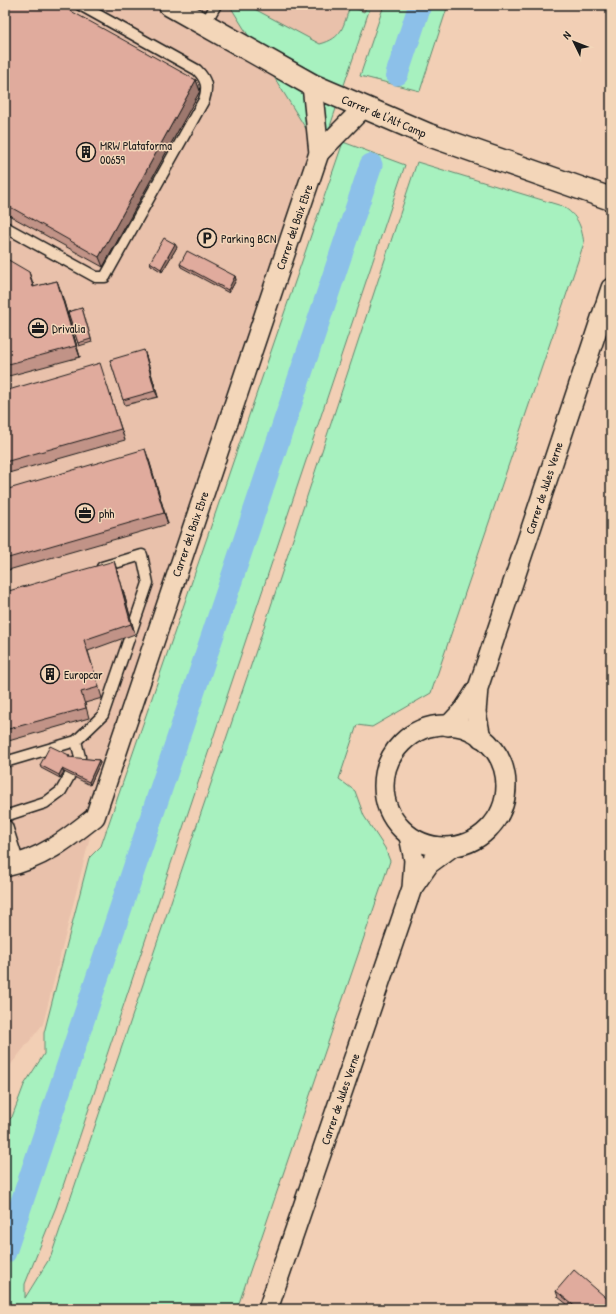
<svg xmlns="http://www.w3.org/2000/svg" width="616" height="1314" viewBox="0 0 616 1314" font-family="'Patrick Hand',sans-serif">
<rect width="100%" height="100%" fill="#f2cfb5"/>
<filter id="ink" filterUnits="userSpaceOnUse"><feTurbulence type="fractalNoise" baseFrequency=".025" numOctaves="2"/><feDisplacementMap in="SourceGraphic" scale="8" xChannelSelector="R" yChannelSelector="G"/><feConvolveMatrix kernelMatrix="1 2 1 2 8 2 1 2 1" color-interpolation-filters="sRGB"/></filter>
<g filter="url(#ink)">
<!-- built -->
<polygon fill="#e9c1ab" points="5,5 371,5 95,817 43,1024 5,1072"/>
<!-- green -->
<g fill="#a7f1bf" stroke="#62866e">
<path d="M247,5L320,44C343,38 343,26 350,6L364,12L367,5H371L321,153L230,6Z"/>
<polygon points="384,5 448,5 420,91 360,76"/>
<path d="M343,142L405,165L56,1207L25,1284V1298L51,1256L265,624L417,162L562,206C578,216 581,225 584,243L431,693L372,727L357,725L339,779L355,791L364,816L385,848L390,861L237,1309H5V1124L12,1117L24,1085L44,1054V1033L89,858L101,846Z"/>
</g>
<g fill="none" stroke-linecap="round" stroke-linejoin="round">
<!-- canal -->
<g stroke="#8cc0e9" stroke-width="23">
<polyline points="397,74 420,5"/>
<polyline points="5,1252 371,165"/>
</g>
<!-- service casing -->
<g stroke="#1c1c1c" stroke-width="13">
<g id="service">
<polyline points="205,24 216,5"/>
<path d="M5,227L96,277H105L204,100C208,87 207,80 197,70L80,5"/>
<polyline points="5,762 76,741 103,715 148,583 142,555 102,567"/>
<polyline points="5,816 45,803 61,791 80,757 76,741"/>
<polyline points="5,825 7,826 19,864"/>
</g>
</g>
<!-- minor casing -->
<g stroke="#1c1c1c" stroke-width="22">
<g id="minor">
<polyline points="319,153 364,107"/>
<circle cx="445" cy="786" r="61"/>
<polyline points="448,726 464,709 477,689"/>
<polyline points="481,738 476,712 478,688 611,288"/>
<path d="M5,867C42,859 66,840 95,817L319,153L312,85"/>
<polyline points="413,887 429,864 452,847"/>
<polyline points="268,1309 412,888 414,860 409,836"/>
</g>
</g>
<!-- tertiary casing -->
<g stroke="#1c1c1c" stroke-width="25">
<polyline id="tertiary" points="170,5 312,85 429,135 611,199"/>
</g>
<!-- service -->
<use href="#service" stroke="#f3d6b9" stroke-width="10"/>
<!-- minor -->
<use href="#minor" stroke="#f3d6b9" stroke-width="19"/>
<!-- tertiary -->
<use href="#tertiary" stroke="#f3d6b9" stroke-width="22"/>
</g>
<!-- wall -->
<g fill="#c19387" stroke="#1c1c1c">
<polygon points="5,5 196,80 200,91 103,267 5,213"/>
<polygon points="177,247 162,272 151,265 150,262"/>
<polygon points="5,258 33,283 34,287 57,281 61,292 80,357 5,377"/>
<polygon points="180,264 235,276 236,280 229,293 181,267"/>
<polygon points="82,308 92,342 79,346 68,312"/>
<polygon points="146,356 158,397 125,405 110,360"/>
<polygon points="103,374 125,440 5,474 5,391"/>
<polygon points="149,460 168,524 5,571 5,490"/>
<polygon points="118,572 135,634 88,651 102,698 85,703 89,718 5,742 5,592"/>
<polygon points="69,755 70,758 99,760 100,763 90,785 64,772 60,778 41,768 40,765"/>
<polygon points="556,1291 611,1309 573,1309 558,1297"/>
</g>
<!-- shaded-wall -->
<g fill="#9d786e" stroke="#1c1c1c">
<polygon points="196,80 200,91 103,267 99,257"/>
<polygon points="175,244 177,247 162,272 161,269"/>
<polygon points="29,272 33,283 37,298 33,287"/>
<polygon points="235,276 236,280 229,293 228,290"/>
<polygon points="57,281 61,292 80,357 76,346"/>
<polygon points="144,350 146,356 158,397 155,391"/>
<polygon points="145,449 149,460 168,524 164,513"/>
<polygon points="114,561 118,572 135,634 131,624"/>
<polygon points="99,760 100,763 90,785 89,782"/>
<polygon points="62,769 64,772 60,778 59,775"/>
</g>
<!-- building -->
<g fill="#e0ab9d" stroke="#1c1c1c">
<polygon points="5,5 60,5 196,80 99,257 5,204"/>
<polygon points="164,238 175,244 161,269 150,262"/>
<polygon points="187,251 235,276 228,290 180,264"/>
<polygon points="5,258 29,272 33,287 57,281 76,346 5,365"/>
<polygon points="82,308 91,339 78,343 68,312"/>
<polygon points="144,350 155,391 123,400 110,360"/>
<polygon points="100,363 121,429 5,462 5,391"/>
<polygon points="145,449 164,513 5,559 5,490"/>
<polygon points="114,561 131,624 84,640 99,687 81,692 86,708 5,730 5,592"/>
<polygon points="50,746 69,755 68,757 99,760 89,782 62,769 59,775 40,765"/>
<polygon points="574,1270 611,1302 611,1309 578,1309 556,1291"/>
</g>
</g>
<!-- icons -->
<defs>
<g id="building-ring" transform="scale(1)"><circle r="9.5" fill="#f3d6b9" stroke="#1c1c1c" stroke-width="1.5"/><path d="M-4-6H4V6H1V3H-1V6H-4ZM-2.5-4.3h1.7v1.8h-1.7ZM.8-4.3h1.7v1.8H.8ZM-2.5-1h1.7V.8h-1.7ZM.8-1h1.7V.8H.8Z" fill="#1c1c1c"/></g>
<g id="parking-ring" transform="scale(1)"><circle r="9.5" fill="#f3d6b9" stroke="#1c1c1c" stroke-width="1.5"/><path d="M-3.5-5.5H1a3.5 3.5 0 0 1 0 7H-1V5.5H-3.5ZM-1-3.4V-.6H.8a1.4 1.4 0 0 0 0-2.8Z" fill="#1c1c1c"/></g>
<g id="office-ring" transform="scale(1)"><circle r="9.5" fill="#f3d6b9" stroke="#1c1c1c" stroke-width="1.5"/><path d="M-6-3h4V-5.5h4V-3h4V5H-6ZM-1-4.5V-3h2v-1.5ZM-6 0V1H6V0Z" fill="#1c1c1c"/></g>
</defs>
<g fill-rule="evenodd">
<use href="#building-ring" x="86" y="152"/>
<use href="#parking-ring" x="207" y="238"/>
<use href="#office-ring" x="38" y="328"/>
<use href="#office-ring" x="85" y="513"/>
<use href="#building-ring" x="50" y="674"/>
</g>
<g text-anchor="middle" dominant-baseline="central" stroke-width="3" stroke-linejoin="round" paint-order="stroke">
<!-- street labels -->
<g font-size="12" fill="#1c1c1c" stroke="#f3d6b9">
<text transform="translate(384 116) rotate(23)">Carrer de l'Alt Camp</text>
<text transform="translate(294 227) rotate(-71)">Carrer del Baix Ebre</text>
<text transform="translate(544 488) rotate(-72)">Carrer de Jules Verne</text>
<text transform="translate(190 534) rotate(-71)">Carrer del Baix Ebre</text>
<text transform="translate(340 1099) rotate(-71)">Carrer de Jules Verne</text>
</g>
<!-- poi labels -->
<g font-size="12" fill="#1c1c1c" stroke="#f3d6b9" text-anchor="start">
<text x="100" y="145">MRW Plataforma<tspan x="100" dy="14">00659</tspan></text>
<text x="221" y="238">Parking BCN</text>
<text x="52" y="328">Drivalia</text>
<text x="99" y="513">phh</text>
<text x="64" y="674">Europcar</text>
</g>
</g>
<!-- margin -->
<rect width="616" height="1314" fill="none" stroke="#f3d6b9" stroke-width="20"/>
<rect x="10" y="10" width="596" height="1294" fill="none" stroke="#1c1c1c" stroke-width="1.5" filter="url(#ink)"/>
<!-- north arrow -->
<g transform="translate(574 42) rotate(313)" stroke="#f3d6b9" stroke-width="3" paint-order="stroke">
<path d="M0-3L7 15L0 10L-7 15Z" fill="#1c1c1c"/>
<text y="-6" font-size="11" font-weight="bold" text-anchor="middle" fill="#1c1c1c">N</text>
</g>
</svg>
